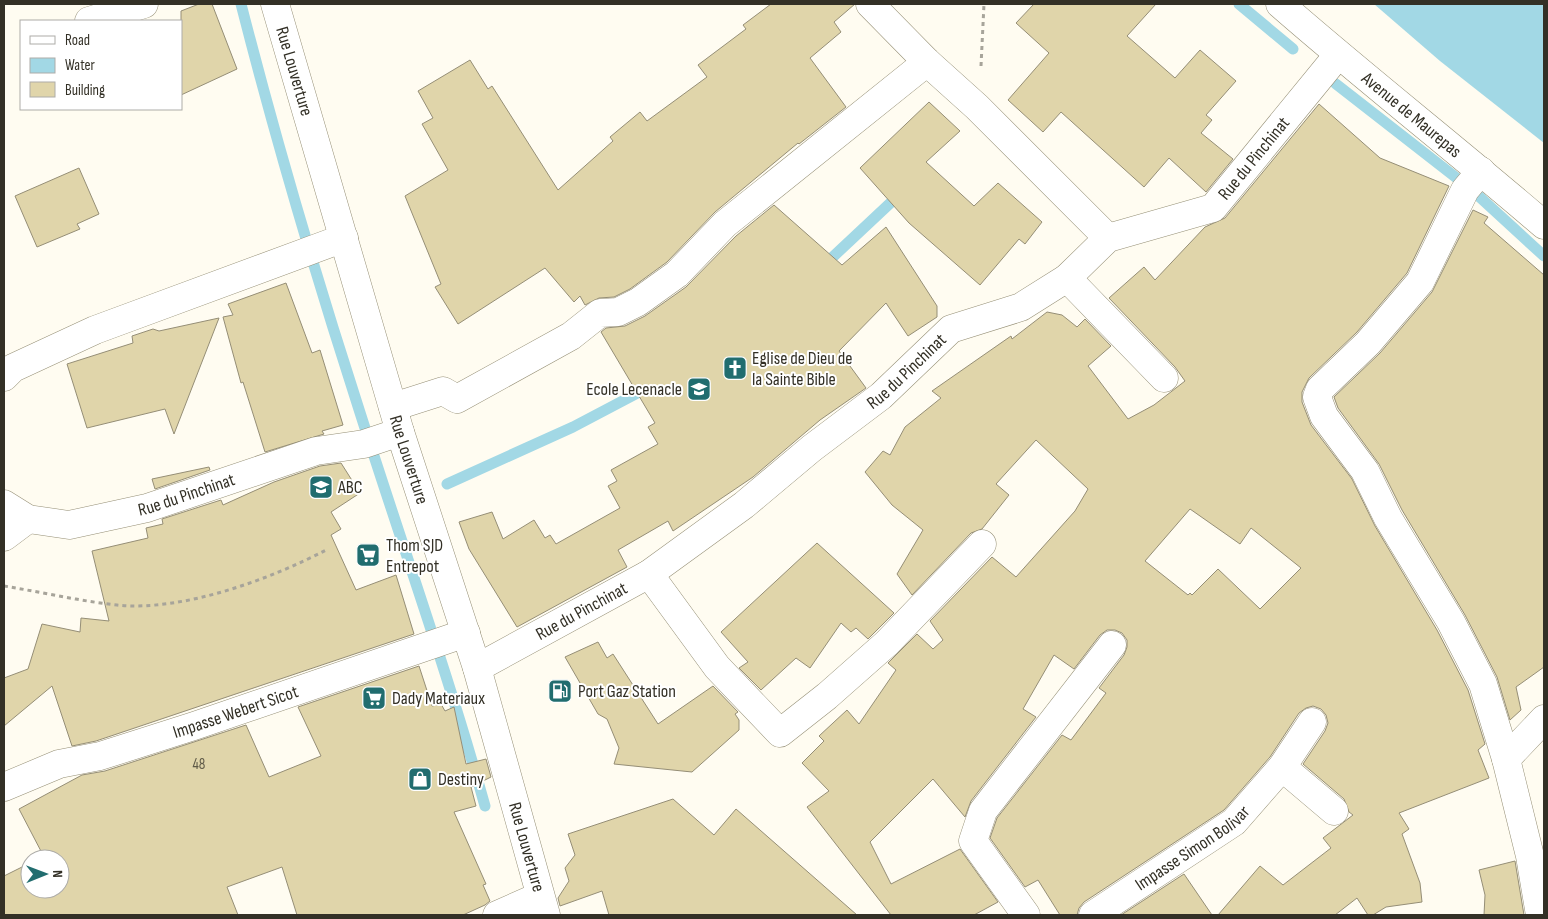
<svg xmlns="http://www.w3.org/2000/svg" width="1548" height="919" viewBox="0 0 1548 919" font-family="'Sofia Sans Condensed',sans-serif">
<rect width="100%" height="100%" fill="#fffcf1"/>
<!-- water -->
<polygon fill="#a2d8e5" points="1374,4 1544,4 1544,143 1440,61"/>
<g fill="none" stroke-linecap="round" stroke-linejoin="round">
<!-- stream -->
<g stroke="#a2d8e5" stroke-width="11">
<path d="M241,4C275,137 314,270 356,400C399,536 447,670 485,806"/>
<polyline points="1239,4 1293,49"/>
<polyline points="1336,84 1472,190 1544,256"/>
<polyline points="821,268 901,193"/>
<polyline points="447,484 573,427 649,387"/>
</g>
</g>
<!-- building -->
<g fill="#e0d5aa" stroke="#958e76" fill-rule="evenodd">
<polygon points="199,4 212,4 237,69 181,95 181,11"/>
<polygon points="771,4 855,4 834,22 841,32 810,58 846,107 799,144 798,143 715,212 667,262 630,289 614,297 599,298 585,305 580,296 574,302 545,268 458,324 435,287 441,284 405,196 448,170 422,124 433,118 418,91 470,60 488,89 492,86 558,190 613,141 610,137 640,112 647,121 707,77 698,65 746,29 743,25"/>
<polygon points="1034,4 1156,4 1127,36 1175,78 1200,50 1236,81 1206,115 1212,120 1201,133 1233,159 1206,192 1169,158 1144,187 1061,112 1043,132 1008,100 1049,53 1016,23"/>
<polygon points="929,102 960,131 926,162 974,206 998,183 1042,222 1025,244 1019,239 980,285 909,223 860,168"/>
<path d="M1319,104L1380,158L1449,186L1407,273L1357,332L1309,378L1302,392V402L1311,425L1352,479L1375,526L1437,630L1468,690L1485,744L1478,750L1489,778L1399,813L1409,829L1402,834L1420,883L1422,902L1386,907L1373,915H1368L1357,898L1335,915H1218L1260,866L1283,885L1331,848L1323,838L1353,815L1349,812L1344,799L1303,764L1325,731L1328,723L1326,715L1321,709L1313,706L1306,708L1299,713L1270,757L1224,810L1084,902L1079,908L1077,915H1060L1038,880L1025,887L990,838L997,818L1062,735L1071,740L1106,693L1099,688L1124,655L1127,647V640L1122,633L1115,630H1107L1100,635L1074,669L1054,655L1023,709L1036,717L971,801L965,817L933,779L870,842L891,884L960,849L998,902L974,915H891L807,807L829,791L802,763L824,741L819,736L847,710L859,724L896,670L888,663L917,634L933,649L943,640L930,621L992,557L1016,577L1075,511L1088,489L1036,440L996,484L1009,495L982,529L971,533L912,595L897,574L923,530L892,505L865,472L883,451L890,455L905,427L941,398L932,391L1011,336L1012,339L1047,312L1062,315L1077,327L1085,319L1111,346L1088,366L1128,419L1154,405L1185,381L1175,367L1109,298L1144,267L1155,280L1205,227L1225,218ZM1190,509L1240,544L1251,528L1301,568L1260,609L1218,569L1192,595L1190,593L1188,595L1145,561Z"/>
<polygon points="79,168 99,214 77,224 80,229 37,247 15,196"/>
<polygon points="774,205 842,265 886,227 937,306 937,317 908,336 886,303 839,351 866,388 820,420 753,477 673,531 668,521 618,550 627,567 517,627 469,549 459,522 492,512 503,539 534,520 545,538 550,535 556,544 620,508 608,486 617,481 611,470 658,444 648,427 655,423 601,332 606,328 625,326 645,316 686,287 736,236"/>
<polygon points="1473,210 1488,217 1484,223 1544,275 1544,667 1516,687 1521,710 1510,720 1497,677 1465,615 1402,510 1379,464 1338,408 1334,397 1380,353 1432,292"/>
<polygon points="286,283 312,353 320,350 343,425 322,431 324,434 265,452 243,382 241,383 223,317 233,315 228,304"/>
<polygon points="219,318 174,434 165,409 87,428 67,364 133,343 132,336 153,329 159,331"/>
<polygon points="341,463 360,493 331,512 341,529 331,535 356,590 396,575 414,634 96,741 72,746 52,686 4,726 4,678 28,669 42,624 80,632 81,618 109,621 92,551 148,538 146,528 163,524 162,519 221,500 223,505 274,482 320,466"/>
<polygon points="209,467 210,470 155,489 152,479"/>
<polygon points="817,543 894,613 868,639 856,628 851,632 841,623 810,668 796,658 761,690 739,668 748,662 721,632"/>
<polygon points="598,642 607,658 613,654 658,724 713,686 738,712 735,714 739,720 739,730 692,772 614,764 619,748 607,719 598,714 565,657"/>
<polygon points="419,666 432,706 441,704 445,711 454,707 466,764 486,759 491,777 471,787 476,806 454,812 486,884 483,885 490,901 485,905 463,915 297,915 282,867 227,887 238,915 4,915 4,876 30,863 30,889 60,889 60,859 37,859 43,855 19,809 82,775 105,771 246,725 269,777 321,756 298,707"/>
<polygon points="673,799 714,835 736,809 857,915 609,915 602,891 560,906 558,898 569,881 565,868 575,855 568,834"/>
<polygon points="1515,861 1524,915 1484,915 1485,895 1479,870"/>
<polygon points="1184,874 1212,915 1121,915"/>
</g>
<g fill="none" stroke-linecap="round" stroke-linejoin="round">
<!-- minor casing -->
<g stroke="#969077" stroke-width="29">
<g id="minor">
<polyline points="870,4 927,62 977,107 1108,238"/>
<path id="s1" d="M1280,4C1367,80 1457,150 1544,225"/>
<polyline points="89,21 144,4"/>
<polyline points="1481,171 1465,190 1420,282 1368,343 1320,389 1317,397 1324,416 1365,471 1388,518 1451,622 1483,684 1506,759 1530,856 1540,915"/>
<polyline points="1067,278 1164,378"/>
<polyline points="4,377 13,368 95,330 344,238"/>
<polyline points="393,407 443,391 457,399 571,336 600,313 618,312 638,302 677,274 725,224 927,62"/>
<path id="s2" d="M4,504L28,519L69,525L147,508L316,451L364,444L400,432"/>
<polyline points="4,537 28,519"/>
<polyline points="649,574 717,667 780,733 827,696 887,643 982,544"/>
<path id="s3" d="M477,668L649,574L744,505L812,448L881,396L951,329L1021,307L1067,278L1108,238L1213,208L1338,55"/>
<polyline points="1506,759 1544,719"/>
<polyline points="1282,767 1334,811"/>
<path id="s4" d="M4,787L59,764L100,756L194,726L466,633"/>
<polyline points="497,915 540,896"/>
<polyline points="1026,915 973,841 983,811 1112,645"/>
<path id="s5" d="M1093,915L1234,822L1282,767L1312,722"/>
</g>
</g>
<!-- major casing -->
<g stroke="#969077" stroke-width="29">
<g id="major">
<path id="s6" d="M275,4L400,432L477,668L546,915"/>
</g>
</g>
<!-- path -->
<g stroke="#a7a49a" stroke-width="3" stroke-dasharray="4 4" stroke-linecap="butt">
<polyline points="981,66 984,4"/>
<path d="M4,586C41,592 79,601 117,605C182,612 271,579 328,549"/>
</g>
<!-- minor -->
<use href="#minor" stroke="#fff" stroke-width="28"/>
<!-- major -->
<use href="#major" stroke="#fff" stroke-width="28"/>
</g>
<!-- icons -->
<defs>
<g id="church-square" transform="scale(1.25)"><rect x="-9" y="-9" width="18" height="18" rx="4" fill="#216d6f" stroke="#fff"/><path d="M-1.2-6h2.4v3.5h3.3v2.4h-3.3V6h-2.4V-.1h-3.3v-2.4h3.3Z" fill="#fff"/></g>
<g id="school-square" transform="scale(1.25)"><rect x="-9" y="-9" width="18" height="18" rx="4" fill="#216d6f" stroke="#fff"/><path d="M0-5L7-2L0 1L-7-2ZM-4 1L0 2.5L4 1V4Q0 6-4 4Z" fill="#fff"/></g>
<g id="university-square" transform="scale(1.25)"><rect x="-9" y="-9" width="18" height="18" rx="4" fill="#216d6f" stroke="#fff"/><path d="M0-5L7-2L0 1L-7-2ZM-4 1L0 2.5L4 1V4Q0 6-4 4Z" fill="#fff"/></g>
<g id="supermarket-square" transform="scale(1.25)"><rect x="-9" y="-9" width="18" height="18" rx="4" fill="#216d6f" stroke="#fff"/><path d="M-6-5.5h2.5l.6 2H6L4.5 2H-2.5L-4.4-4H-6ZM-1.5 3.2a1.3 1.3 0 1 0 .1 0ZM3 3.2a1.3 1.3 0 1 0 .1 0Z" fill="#fff"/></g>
<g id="fuel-square" transform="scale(1.25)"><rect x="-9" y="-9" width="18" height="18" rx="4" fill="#216d6f" stroke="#fff"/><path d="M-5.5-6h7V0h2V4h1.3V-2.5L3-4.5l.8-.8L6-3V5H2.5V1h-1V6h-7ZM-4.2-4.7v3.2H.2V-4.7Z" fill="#fff"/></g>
<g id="shop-square" transform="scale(1.25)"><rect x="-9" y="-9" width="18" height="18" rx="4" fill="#216d6f" stroke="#fff"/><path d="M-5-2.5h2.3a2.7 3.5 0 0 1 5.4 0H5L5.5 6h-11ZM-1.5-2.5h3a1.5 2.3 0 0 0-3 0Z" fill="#fff"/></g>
</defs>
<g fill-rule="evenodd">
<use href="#church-square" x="735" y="368"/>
<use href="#school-square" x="699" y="389"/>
<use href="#university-square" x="321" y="487"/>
<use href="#supermarket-square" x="368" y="555"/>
<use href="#fuel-square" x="560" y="691"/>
<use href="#supermarket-square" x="374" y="698"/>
<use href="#shop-square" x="420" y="779"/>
</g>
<g text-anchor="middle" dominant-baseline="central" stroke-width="4" stroke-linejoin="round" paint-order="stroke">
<!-- number labels -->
<g font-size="15" fill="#5e5947">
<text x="199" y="764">48</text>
</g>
<!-- street labels -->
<g font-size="18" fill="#333026" stroke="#fff">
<text stroke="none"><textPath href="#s6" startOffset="70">Rue Louverture</textPath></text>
<text stroke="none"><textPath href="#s1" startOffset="172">Avenue de Maurepas</textPath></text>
<text stroke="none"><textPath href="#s3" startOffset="944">Rue du Pinchinat</textPath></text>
<text stroke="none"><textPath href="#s3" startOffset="524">Rue du Pinchinat</textPath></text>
<text stroke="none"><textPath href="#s6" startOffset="475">Rue Louverture</textPath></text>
<text stroke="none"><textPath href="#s2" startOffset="191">Rue du Pinchinat</textPath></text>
<text stroke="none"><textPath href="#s3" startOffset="119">Rue du Pinchinat</textPath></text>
<text stroke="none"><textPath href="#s4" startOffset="244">Impasse Webert Sicot</textPath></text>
<text stroke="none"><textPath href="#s5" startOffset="120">Impasse Simon Bolivar</textPath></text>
<text stroke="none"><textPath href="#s6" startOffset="880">Rue Louverture</textPath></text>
</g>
<!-- poi labels -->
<g font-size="18" fill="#333026" stroke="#fff" text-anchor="start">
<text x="752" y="358">Eglise de Dieu de<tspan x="752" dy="21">la Sainte Bible</tspan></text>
<text x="682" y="389" text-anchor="end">Ecole Lecenacle</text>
<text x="338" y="487">ABC</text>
<text x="386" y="545">Thom SJD<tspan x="386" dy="21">Entrepot</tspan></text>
<text x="578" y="691">Port Gaz Station</text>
<text x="392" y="698">Dady Materiaux</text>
<text x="438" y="779">Destiny</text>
</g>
</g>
<!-- border -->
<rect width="1548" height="919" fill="none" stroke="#333026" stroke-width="10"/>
<!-- legend -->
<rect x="20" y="20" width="162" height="90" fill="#ffffff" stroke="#adaca8"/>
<rect x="30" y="36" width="25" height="8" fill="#ffffff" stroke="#adaca8"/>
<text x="65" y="45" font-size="15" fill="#333026">Road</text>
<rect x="30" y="58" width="25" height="15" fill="#a2d8e5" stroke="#adaca8"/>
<text x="65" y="70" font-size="15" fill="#333026">Water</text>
<rect x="30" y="82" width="25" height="15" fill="#e0d5aa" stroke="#adaca8"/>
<text x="65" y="95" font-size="15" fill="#333026">Building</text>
<!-- north arrow -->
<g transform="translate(45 874) rotate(89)"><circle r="24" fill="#ffffff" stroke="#adaca8"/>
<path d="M0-4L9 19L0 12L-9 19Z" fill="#216d6f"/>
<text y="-8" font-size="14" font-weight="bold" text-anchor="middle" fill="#333026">N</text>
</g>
</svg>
